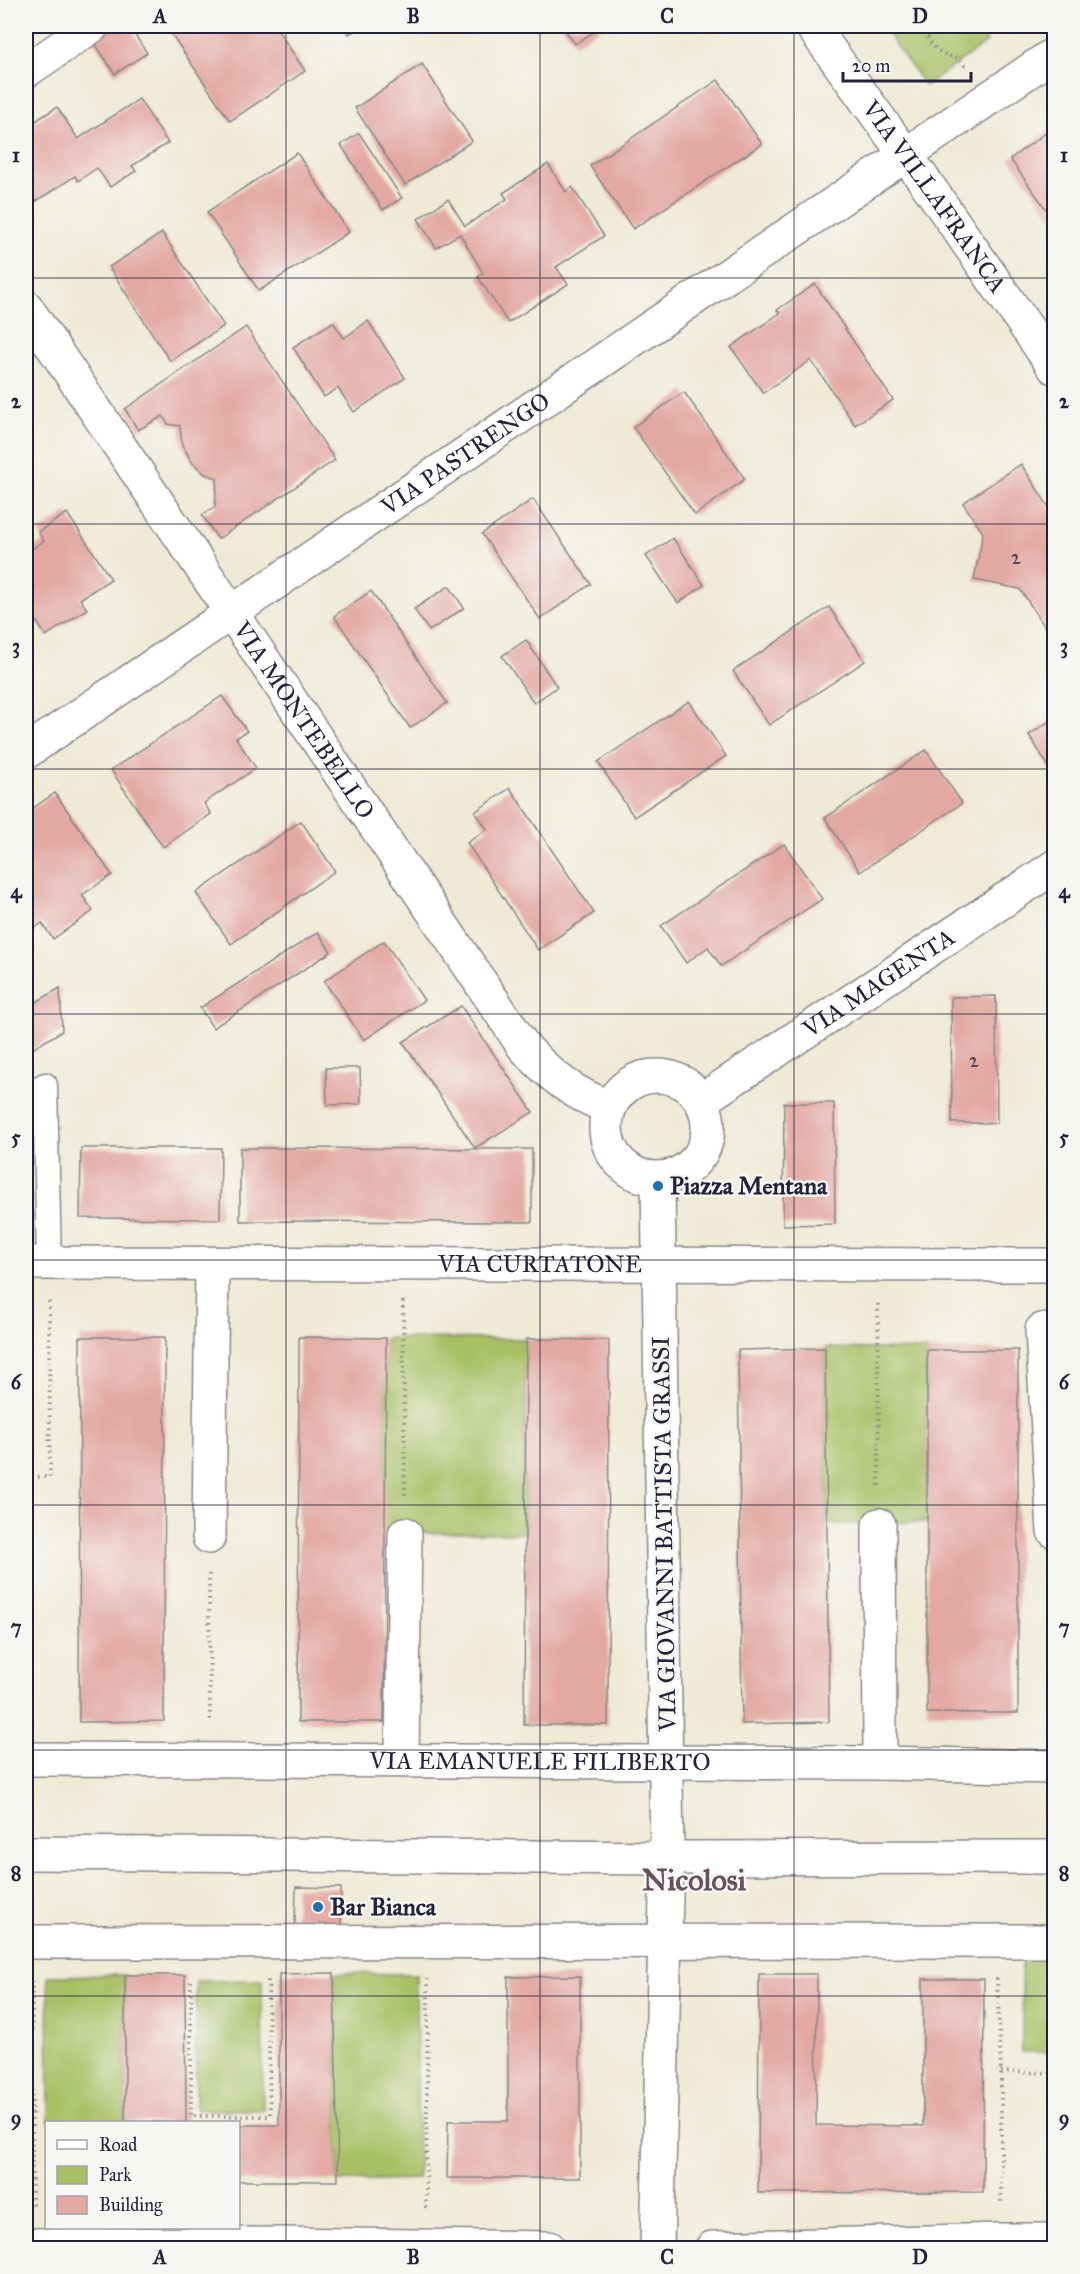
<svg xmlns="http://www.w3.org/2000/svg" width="1080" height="2274" viewBox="0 0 1080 2274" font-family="'IM FELL Great Primer',serif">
<rect width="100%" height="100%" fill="#f6f6f2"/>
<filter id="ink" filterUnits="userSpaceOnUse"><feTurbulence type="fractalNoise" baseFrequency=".0167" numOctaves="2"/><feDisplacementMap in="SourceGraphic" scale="12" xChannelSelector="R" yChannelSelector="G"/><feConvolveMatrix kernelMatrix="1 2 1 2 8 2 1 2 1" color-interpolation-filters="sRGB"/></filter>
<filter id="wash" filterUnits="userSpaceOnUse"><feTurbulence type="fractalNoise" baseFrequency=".008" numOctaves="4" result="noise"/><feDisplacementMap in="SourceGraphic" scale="24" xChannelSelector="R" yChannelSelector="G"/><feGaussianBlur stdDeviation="1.35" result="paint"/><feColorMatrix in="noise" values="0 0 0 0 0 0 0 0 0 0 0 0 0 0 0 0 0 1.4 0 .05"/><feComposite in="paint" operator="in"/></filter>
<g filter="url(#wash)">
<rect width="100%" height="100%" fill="#efead5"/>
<!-- green -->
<g fill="#a8bf64" stroke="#657050" stroke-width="1.5">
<polygon points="882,26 975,26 987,42 925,86"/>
<polygon points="386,1338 526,1339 524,1533 384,1533"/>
<polygon points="825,1348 927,1350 928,1522 827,1524"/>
<polygon points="1022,1949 1054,1950 1054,2052 1022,2052"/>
<polygon points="334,1973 416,1974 418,2179 338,2181"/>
<polygon points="125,1975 125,2122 49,2122 48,1976"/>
<polygon points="262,1980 263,2110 196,2110 196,1981"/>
</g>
<g id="blocks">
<!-- building -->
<g fill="#e3a8a2">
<polygon points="113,26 129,26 147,53 115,74 92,39"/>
<polygon points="166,26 275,26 305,71 230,121"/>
<polygon points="344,26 362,26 349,34"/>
<polygon points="562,26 603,26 575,44"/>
<polygon points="422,64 472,141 405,185 355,108"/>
<polygon points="718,80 762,144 633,229 590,166"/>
<polygon points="139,99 168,143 132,166 136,171 110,187 97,168 78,181 75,176 27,207 26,204 26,127 57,107 78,139"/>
<polygon points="1054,127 1054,220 1010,159"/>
<polygon points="359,133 402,198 383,210 341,145"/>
<polygon points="297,153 349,232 259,291 207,212"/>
<polygon points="548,164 566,192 572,187 604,236 556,267 568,284 508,323 478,277 483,273 460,234 436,248 418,219 448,199 465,226 507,199 503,193"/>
<polygon points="162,233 224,326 170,361 109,267"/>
<polygon points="815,284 893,400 855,425 811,360 763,393 731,347 780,313 777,310"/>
<polygon points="368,321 405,378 354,412 338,388 324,397 293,347 333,322 344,338"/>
<polygon points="246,327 335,460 218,539 202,515 215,507 217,478 205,474 192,462 182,445 180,426 168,424 163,416 138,430 125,409"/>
<polygon points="684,392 745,479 695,515 633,427"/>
<polygon points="1021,464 1054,515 1054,641 1020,589 974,580 983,533 963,503"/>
<polygon points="533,499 591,584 540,619 482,534"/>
<polygon points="67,513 111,579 80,599 87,609 46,636 26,605 26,553 44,541 38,532"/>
<polygon points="673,538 704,585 678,603 646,556"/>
<polygon points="449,586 464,608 429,631 414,609"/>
<polygon points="371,591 447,703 410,728 334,616"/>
<polygon points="829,607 865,661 769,725 733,671"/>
<polygon points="526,640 557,687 534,703 502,656"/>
<polygon points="222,696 247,731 236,738 256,768 204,803 211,814 163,847 111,770"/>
<polygon points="689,701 726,756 634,817 598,762"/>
<polygon points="1054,718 1054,775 1029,735"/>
<polygon points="926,750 962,803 860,872 825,818"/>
<polygon points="510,788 594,913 538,950 467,843 487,829 475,812"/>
<polygon points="55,793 112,875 82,895 93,911 53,939 42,923 26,934 26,813"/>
<polygon points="301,821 335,871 231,944 196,893"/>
<polygon points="784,844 822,899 721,966 708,947 686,963 661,926"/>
<polygon points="318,932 331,952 213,1028 200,1008"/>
<polygon points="384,941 424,1000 364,1040 324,981"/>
<polygon points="60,988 62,1031 26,1053 26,1008"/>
<polygon points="996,996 997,1123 952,1123 951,997"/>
<polygon points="461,1006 533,1112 475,1148 403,1042"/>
<polygon points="326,1068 360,1068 361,1104 327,1105"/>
<polygon points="784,1103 834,1103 835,1224 783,1225"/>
<polygon points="81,1148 221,1148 220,1219 80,1218"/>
<polygon points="240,1148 532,1149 532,1222 240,1221"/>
<polygon points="80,1337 165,1337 164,1721 79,1722"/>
<polygon points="299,1337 386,1338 384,1722 298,1722"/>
<polygon points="526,1339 609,1340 608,1725 524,1725"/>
<polygon points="825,1348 829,1722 742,1724 738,1350"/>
<rect x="927" y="1350" width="91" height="363"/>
<polygon points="296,1887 341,1888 341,1927 295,1927"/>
<polygon points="334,1973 338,2181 238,2181 238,2125 279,2125 279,1974"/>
<polygon points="759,1974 817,1974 816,2125 923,2126 923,1979 984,1979 983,2192 758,2193"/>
<polygon points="125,1975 185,1975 186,2122 125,2122"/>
<polygon points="580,1976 580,2178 447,2178 448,2121 508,2121 508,1977"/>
</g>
</g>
</g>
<g filter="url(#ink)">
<use href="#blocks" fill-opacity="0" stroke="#888688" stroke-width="1.5"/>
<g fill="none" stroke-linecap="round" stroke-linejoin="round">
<!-- lane casing -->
<g stroke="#888688" stroke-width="27">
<polyline id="lane" points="26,1097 45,1085 49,1264"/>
</g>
<!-- street casing -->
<g stroke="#888688" stroke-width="36">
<g id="street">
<path id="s1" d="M812,26L931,190L1054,367"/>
<polyline points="26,71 92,26"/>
<path id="s2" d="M26,307L524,1047C551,1076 571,1093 609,1107"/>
<path id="s3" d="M26,752L1054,54"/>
<circle cx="657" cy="1127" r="51"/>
<path id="s4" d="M702,1100L1054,867"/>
<path id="s5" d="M26,1263L1054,1265"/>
<polyline points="1042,1330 1054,1531"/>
<polyline points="879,1525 880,1763"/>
<polyline points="209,1537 212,1264"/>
<path id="s6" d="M26,1759L880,1763L1054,1767"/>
<polyline points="402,1760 405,1534"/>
<polyline points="26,1942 1054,1941"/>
<polyline points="26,2245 283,2244 549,2248"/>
<polyline points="657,2248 667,1858 658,1179"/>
<polyline points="712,2248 1001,2240 1054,2240"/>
</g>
</g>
<!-- secondary casing -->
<g stroke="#888688" stroke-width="36">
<polyline id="secondary" points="26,1853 667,1858 1054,1857"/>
</g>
<!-- path -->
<g stroke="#888688" stroke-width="4" stroke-dasharray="1.5 4.5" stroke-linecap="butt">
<path d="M923,26C927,42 939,57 957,57L967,68"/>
<polyline points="403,1301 405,1497"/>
<polyline points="878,1304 879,1489"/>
<polyline points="26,1477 50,1477 49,1300"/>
<polyline points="209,1574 210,1722"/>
<polyline points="997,1978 1001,2072 1001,2202"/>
<polyline points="32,1981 32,2208"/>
<polyline points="191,1981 191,2116 270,2116 268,1980"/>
<polyline points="1001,2072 1054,2073"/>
<polyline points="426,2208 428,1979"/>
</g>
<!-- lane -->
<use href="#lane" stroke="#fff" stroke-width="24"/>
<!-- street -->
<use href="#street" stroke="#fff" stroke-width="33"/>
<!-- secondary -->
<use href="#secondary" stroke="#fff" stroke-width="33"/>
</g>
</g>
<!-- grid -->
<path fill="none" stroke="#22223b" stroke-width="1.5" stroke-opacity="0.55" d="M286,26V2248M540,26V2248M794,26V2248M26,278H1054M26,524H1054M26,769H1054M26,1014H1054M26,1260H1054M26,1505H1054M26,1750H1054M26,1996H1054"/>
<!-- markers -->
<g fill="#1f6fb2" stroke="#f6f6f2" stroke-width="2">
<circle cx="658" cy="1186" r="6"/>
<circle cx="318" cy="1907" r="6"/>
</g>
<g text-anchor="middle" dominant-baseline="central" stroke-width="5" stroke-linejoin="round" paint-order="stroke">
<!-- number labels -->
<g font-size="21" fill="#524455">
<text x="1016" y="557">2</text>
<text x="974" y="1060">2</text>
</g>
<!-- street labels -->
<g font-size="24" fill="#22223b" stroke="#f6f6f2">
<text stroke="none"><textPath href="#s1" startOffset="210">VIA VILLAFRANCA</textPath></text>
<text stroke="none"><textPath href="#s3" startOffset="531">VIA PASTRENGO</textPath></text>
<text stroke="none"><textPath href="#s2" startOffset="498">VIA MONTEBELLO</textPath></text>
<text stroke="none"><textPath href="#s4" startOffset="212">VIA MAGENTA</textPath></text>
<text stroke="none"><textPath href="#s5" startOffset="514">VIA CURTATONE</textPath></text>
<text transform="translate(664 1534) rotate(-91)">VIA GIOVANNI BATTISTA GRASSI</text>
<text stroke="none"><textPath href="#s6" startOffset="514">VIA EMANUELE FILIBERTO</textPath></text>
</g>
<!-- poi labels -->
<g font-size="24" font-weight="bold" fill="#22223b" stroke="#f6f6f2" text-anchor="start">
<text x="670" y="1186">Piazza Mentana</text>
<text x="330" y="1907">Bar Bianca</text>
</g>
<!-- district labels -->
<g font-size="30" font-weight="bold" fill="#66515f" stroke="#f6f6f2">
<text x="694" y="1880">Nicolosi</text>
</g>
</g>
<!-- margin -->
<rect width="1080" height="2274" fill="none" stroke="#f6f6f2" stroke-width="66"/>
<!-- legend -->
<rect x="45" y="2121" width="195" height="108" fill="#f6f6f2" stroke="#a1a1a9" stroke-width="1.5"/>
<rect x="57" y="2140" width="30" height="9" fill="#ffffff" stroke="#a1a1a9" stroke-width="1.5"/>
<text x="99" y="2151" font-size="18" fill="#22223b">Road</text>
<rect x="57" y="2166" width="30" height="18" fill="#a8bf64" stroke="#a1a1a9" stroke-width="1.5"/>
<text x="99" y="2181" font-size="18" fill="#22223b">Park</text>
<rect x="57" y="2196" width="30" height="18" fill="#e3a8a2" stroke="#a1a1a9" stroke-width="1.5"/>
<text x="99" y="2211" font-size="18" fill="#22223b">Building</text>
<!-- scale -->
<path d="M843 72v9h128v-9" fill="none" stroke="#22223b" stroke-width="3"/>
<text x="852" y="72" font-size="18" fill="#22223b" stroke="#f6f6f2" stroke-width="4.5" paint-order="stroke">20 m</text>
<rect x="33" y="33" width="1014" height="2208" fill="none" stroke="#22223b" stroke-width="2"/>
<g font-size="20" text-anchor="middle" font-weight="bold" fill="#22223b">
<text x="160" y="23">A</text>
<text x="413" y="23">B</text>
<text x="667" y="23">C</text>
<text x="920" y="23">D</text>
<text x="16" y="162">1</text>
<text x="1064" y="162">1</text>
<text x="16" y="408">2</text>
<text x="1064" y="408">2</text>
<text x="16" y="653">3</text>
<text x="1064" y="653">3</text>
<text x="16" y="898">4</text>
<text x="1064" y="898">4</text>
<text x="16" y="1144">5</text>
<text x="1064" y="1144">5</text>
<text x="16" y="1389">6</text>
<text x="1064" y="1389">6</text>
<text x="16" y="1634">7</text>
<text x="1064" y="1634">7</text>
<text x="16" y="1880">8</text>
<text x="1064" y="1880">8</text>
<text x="16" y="2125">9</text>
<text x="1064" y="2125">9</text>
<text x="160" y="2264">A</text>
<text x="413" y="2264">B</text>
<text x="667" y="2264">C</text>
<text x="920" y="2264">D</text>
</g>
</svg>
